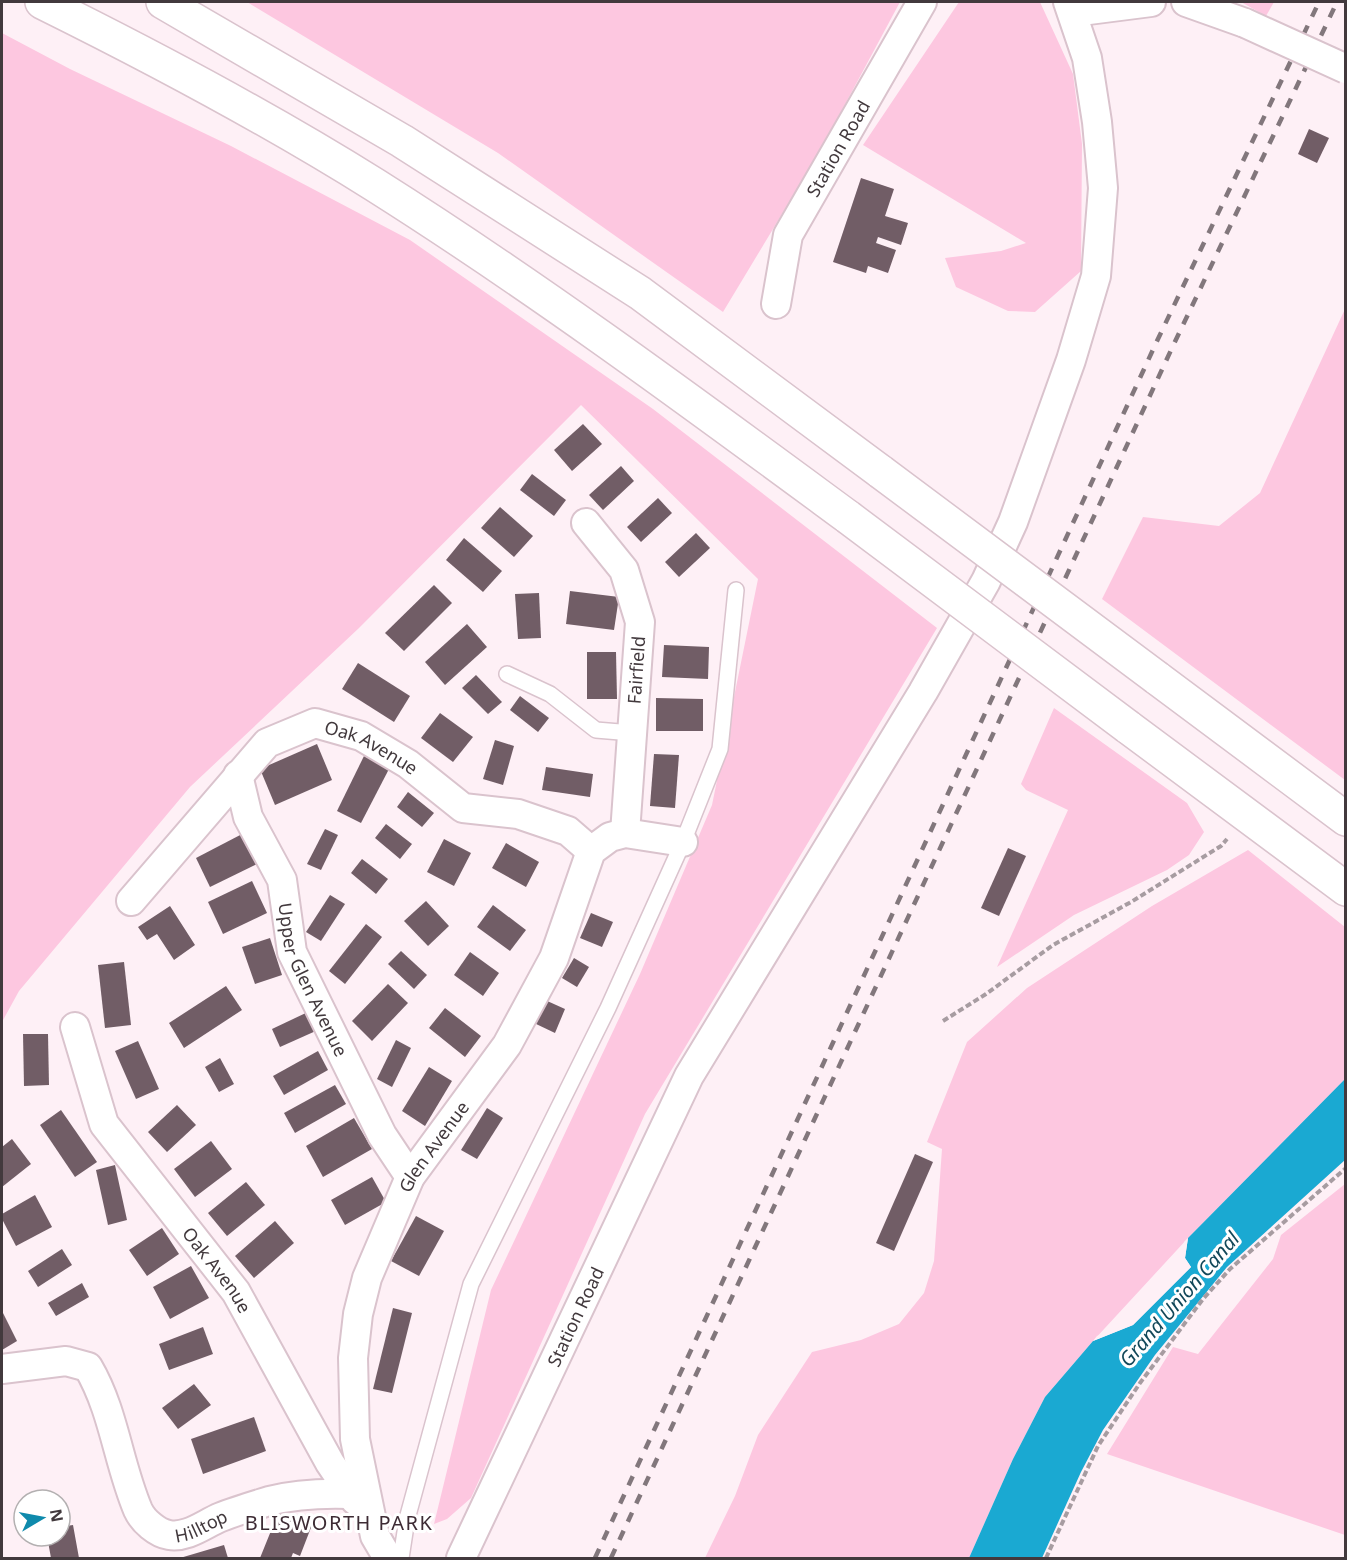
<svg xmlns="http://www.w3.org/2000/svg" width="1347" height="1560" viewBox="0 0 1347 1560" font-family="'Noto Sans',sans-serif">
<rect width="100%" height="100%" fill="#fef0f6"/>
<!-- green -->
<g fill="#fdc7e0">
<polygon points="247,2 900,2 820,151 723,312 498,153"/>
<polygon points="959,2 1040,2 1073,74 1082,144 1081,271 1035,312 1008,311 956,287 945,258 1001,251 1026,243 863,145"/>
<polygon points="1241,2 1274,2 1266,16"/>
<polygon points="2,33 70,69 231,146 410,240 653,409 937,628 645,1114 471,1498 447,1519 434,1524 491,1290 640,974 712,805 758,579 581,405 359,628 190,787 19,991 2,1022"/>
<polygon points="1345,309 1345,780 1102,599 1143,517 1219,526 1260,493"/>
<polygon points="1054,708 1187,803 1204,832 1189,855 1167,870 1074,915 997,967 1068,810 1026,790 1021,784"/>
<polygon points="1248,850 1345,927 1345,1079 1188,1238 1093,1341 1045,1397 1013,1459 969,1558 705,1558 735,1496 758,1435 812,1352 861,1340 899,1324 924,1293 934,1261 942,1149 927,1142 967,1042 1027,988 1152,906"/>
<polygon points="1345,1184 1345,1535 1107,1454 1173,1347 1198,1354 1273,1259 1281,1235"/>
</g>
<!-- water -->
<polygon fill="#1aa9d2" points="1345,1079 1345,1160 1227,1267 1155,1355 1103,1430 1081,1472 1042,1558 969,1558 1013,1459 1045,1397 1093,1341 1133,1325 1191,1267 1185,1258 1188,1238"/>
<!-- pier -->
<polygon fill="#fef0f6" points="1188,1238 1185,1258 1191,1267 1133,1325 1093,1341 1097,1336 1132,1322 1187,1266 1182,1257 1184,1242"/>
<!-- building -->
<g fill="#715d66">
<polygon points="1309,129 1329,138 1317,163 1298,154"/>
<polygon points="861,178 894,189 885,216 908,223 901,245 878,237 876,243 896,250 888,273 868,266 866,273 833,262"/>
<polygon points="583,424 602,444 572,471 554,450"/>
<polygon points="621,466 634,481 603,510 589,495"/>
<polygon points="532,474 566,500 554,516 520,490"/>
<polygon points="658,498 672,513 641,542 627,527"/>
<polygon points="500,507 533,536 514,557 481,528"/>
<polygon points="696,533 710,548 679,577 665,562"/>
<polygon points="464,538 502,571 483,592 446,560"/>
<polygon points="434,585 452,603 404,651 385,633"/>
<polygon points="570,591 619,597 614,630 566,624"/>
<polygon points="539,593 541,638 518,639 515,594"/>
<polygon points="467,624 487,647 445,685 425,662"/>
<polygon points="664,645 709,647 708,679 662,677"/>
<polygon points="587,652 616,652 617,699 587,699"/>
<polygon points="358,663 410,696 394,722 342,689"/>
<polygon points="476,675 502,702 488,714 462,688"/>
<polygon points="520,696 549,718 538,732 510,710"/>
<polygon points="656,698 703,699 703,731 656,731"/>
<polygon points="440,713 473,737 453,762 421,738"/>
<polygon points="495,740 514,746 503,785 483,779"/>
<polygon points="317,744 332,780 275,805 260,769"/>
<polygon points="654,754 679,755 675,808 650,806"/>
<polygon points="364,756 389,769 361,823 337,811"/>
<polygon points="546,767 593,774 590,797 542,790"/>
<polygon points="408,792 434,813 422,827 397,807"/>
<polygon points="386,824 412,844 400,859 375,838"/>
<polygon points="325,829 338,835 321,870 307,864"/>
<polygon points="244,833 259,863 210,887 196,858"/>
<polygon points="444,839 471,853 454,886 427,872"/>
<polygon points="506,843 539,862 526,887 492,868"/>
<polygon points="1008,848 1026,856 999,916 981,908"/>
<polygon points="362,859 388,879 376,894 351,873"/>
<polygon points="252,881 267,913 223,934 208,902"/>
<polygon points="330,895 345,904 321,941 306,932"/>
<polygon points="426,901 449,926 428,946 404,921"/>
<polygon points="493,905 526,930 510,951 477,927"/>
<polygon points="170,906 195,945 174,960 157,934 147,940 138,927"/>
<polygon points="591,913 613,922 602,947 580,938"/>
<polygon points="366,924 382,937 345,984 329,971"/>
<polygon points="270,938 282,975 255,984 242,947"/>
<polygon points="401,951 427,975 414,989 388,964"/>
<polygon points="470,952 499,973 483,996 454,975"/>
<polygon points="574,958 589,967 577,987 562,978"/>
<polygon points="124,962 131,1025 105,1028 98,965"/>
<polygon points="388,984 408,1003 372,1041 352,1021"/>
<polygon points="226,986 242,1010 184,1048 169,1023"/>
<polygon points="545,1000 565,1009 555,1033 534,1023"/>
<polygon points="445,1008 481,1036 465,1057 429,1028"/>
<polygon points="310,1011 318,1030 280,1047 272,1029"/>
<polygon points="23,1034 48,1034 49,1085 24,1086"/>
<polygon points="396,1040 411,1048 392,1087 377,1079"/>
<polygon points="138,1041 159,1089 136,1099 115,1051"/>
<polygon points="318,1051 328,1070 284,1095 273,1076"/>
<polygon points="220,1058 234,1084 219,1092 205,1067"/>
<polygon points="429,1067 452,1081 425,1126 402,1111"/>
<polygon points="335,1085 346,1104 295,1133 284,1113"/>
<polygon points="177,1105 196,1125 167,1152 148,1132"/>
<polygon points="487,1108 503,1118 477,1159 461,1150"/>
<polygon points="61,1110 97,1162 75,1177 40,1125"/>
<polygon points="354,1118 372,1149 323,1177 306,1146"/>
<polygon points="12,1139 31,1164 2,1187 2,1147"/>
<polygon points="211,1141 232,1169 195,1197 174,1169"/>
<polygon points="915,1154 933,1162 894,1251 876,1243"/>
<polygon points="115,1165 127,1220 108,1225 96,1170"/>
<polygon points="372,1177 386,1202 345,1225 331,1200"/>
<polygon points="246,1182 265,1205 227,1236 208,1213"/>
<polygon points="35,1195 52,1227 16,1246 2,1219 2,1214"/>
<polygon points="416,1216 444,1231 419,1276 391,1261"/>
<polygon points="275,1221 294,1243 254,1278 235,1256"/>
<polygon points="162,1228 179,1254 147,1276 129,1250"/>
<polygon points="62,1249 72,1265 38,1287 28,1271"/>
<polygon points="191,1266 209,1298 170,1319 153,1287"/>
<polygon points="82,1283 89,1297 56,1316 48,1303"/>
<polygon points="393,1308 412,1313 392,1393 373,1389"/>
<polygon points="2,1311 17,1341 2,1350"/>
<polygon points="203,1327 213,1354 169,1370 159,1344"/>
<polygon points="194,1384 211,1405 178,1429 162,1408"/>
<polygon points="254,1417 266,1451 203,1474 191,1439"/>
<polygon points="279,1511 312,1525 300,1556 293,1553 291,1558 260,1558"/>
<polygon points="73,1525 79,1558 51,1558 47,1536 60,1536 60,1527"/>
<polygon points="224,1545 228,1558 180,1558"/>
</g>
<g fill="none" stroke-linecap="round" stroke-linejoin="round">
<!-- service casing -->
<g stroke="#dac3cd" stroke-width="18">
<g id="service">
<polyline points="507,674 550,694 596,730 632,733"/>
<polyline points="401,1558 407,1519 471,1284 608,1008 683,842 720,749 736,590"/>
</g>
</g>
<!-- minor casing -->
<g stroke="#dac3cd" stroke-width="32">
<g id="minor">
<polyline points="1186,2 1245,23"/>
<polyline points="1073,12 1151,2"/>
<path id="s1" d="M776,304L788,235L922,2"/>
<polyline points="586,523 624,570 640,622 625,833"/>
<path id="s2" d="M238,775L248,817L282,880L292,952L382,1135L410,1177"/>
<path id="s3" d="M131,901L267,743L315,723L361,736L408,764L463,808L518,814L568,831L591,851"/>
<path id="s4" d="M75,1027L104,1124L236,1292L330,1463L355,1500L368,1510"/>
<path id="s5" d="M2,1369L66,1361L88,1367C114,1411 118,1463 138,1510C143,1521 157,1533 169,1535C188,1538 204,1524 221,1517C236,1511 253,1506 269,1501C296,1494 323,1493 351,1494"/>
<path id="s6" d="M388,1558L375,1536L355,1439L353,1358L358,1314L367,1278L410,1177L507,1045L554,958L591,851L610,837L625,833L683,842"/>
<path id="s7" d="M461,1558L689,1076L923,692L986,581L1013,522L1071,360L1096,276L1103,188L1097,122L1087,58L1068,2"/>
</g>
</g>
<!-- trunk casing -->
<g stroke="#dac3cd" stroke-width="36">
<g id="trunk">
<path d="M42,2C155,58 268,118 375,185C538,288 693,403 848,517"/>
<polyline points="163,2 402,141 640,293 881,472"/>
<polyline points="1157,678 1346,819"/>
<polyline points="1128,727 1346,889"/>
</g>
</g>
<!-- path -->
<g stroke="#a79ca1" stroke-width="4" stroke-dasharray="6 3" stroke-linecap="butt">
<polyline points="943,1021 986,994 1053,945 1131,902 1221,846 1227,839"/>
<polyline points="1046,1558 1098,1446 1140,1383 1203,1299 1230,1269 1346,1168"/>
</g>
<!-- service -->
<use href="#service" stroke="#fff" stroke-width="15"/>
<!-- minor -->
<use href="#minor" stroke="#fff" stroke-width="28"/>
<!-- trunk -->
<use href="#trunk" stroke="#fff" stroke-width="33"/>
<!-- rail -->
<g stroke="#82777c" stroke-width="4.5" stroke-dasharray="10 10" stroke-linecap="butt">
<polyline points="595,1558 1157,341 1319,2"/>
<polyline points="611,1558 1172,348 1337,2"/>
</g>
<!-- minor-bridge casing -->
<g stroke="#dac3cd" stroke-width="32" stroke-linecap="butt">
<polyline id="minor-bridge" points="1245,23 1346,69"/>
</g>
<!-- trunk-bridge casing -->
<g stroke="#dac3cd" stroke-width="36" stroke-linecap="butt">
<g id="trunk-bridge">
<polyline points="881,472 1157,678"/>
<polyline points="848,517 1128,727"/>
</g>
</g>
<!-- minor-bridge -->
<use href="#minor-bridge" stroke="#fff" stroke-width="28"/>
<!-- trunk-bridge -->
<use href="#trunk-bridge" stroke="#fff" stroke-width="33"/>
</g>
<g text-anchor="middle" dominant-baseline="central" stroke-width="6" stroke-linejoin="round" paint-order="stroke">
<!-- street labels -->
<g font-size="18" fill="#42393d" stroke="#fff">
<text stroke="none"><textPath href="#s1" startOffset="170">Station Road</textPath></text>
<text transform="translate(636 670) rotate(-86)">Fairfield</text>
<text stroke="none"><textPath href="#s3" startOffset="322">Oak Avenue</textPath></text>
<text stroke="none"><textPath href="#s2" startOffset="220">Upper Glen Avenue</textPath></text>
<text stroke="none"><textPath href="#s6" startOffset="435">Glen Avenue</textPath></text>
<text stroke="none"><textPath href="#s4" startOffset="286">Oak Avenue</textPath></text>
<text stroke="none"><textPath href="#s7" startOffset="267">Station Road</textPath></text>
<text stroke="none"><textPath href="#s5" startOffset="314">Hilltop</textPath></text>
</g>
<!-- water labels -->
<g font-size="20" font-style="italic" fill="#124859" stroke="#fff">
<text transform="translate(1179 1299) rotate(-49)">Grand Union Canal</text>
</g>
<!-- neighbourhood labels -->
<g font-size="20" letter-spacing="1.5" fill="#3d2b34" stroke="#fff">
<text x="339" y="1522">BLISWORTH PARK</text>
</g>
</g>
<!-- border -->
<rect width="1347" height="1560" fill="none" stroke="#42393d" stroke-width="6"/>
<!-- north arrow -->
<g transform="translate(42 1518) rotate(80)"><circle r="28" fill="#ffffff" stroke="#b3b0b1" stroke-width="1.5"/>
<path d="M0-4.5L10 22L0 15L-10 22Z" fill="#0f8aac"/>
<text y="-9" font-size="16" font-weight="bold" text-anchor="middle" fill="#42393d">N</text>
</g>
</svg>
